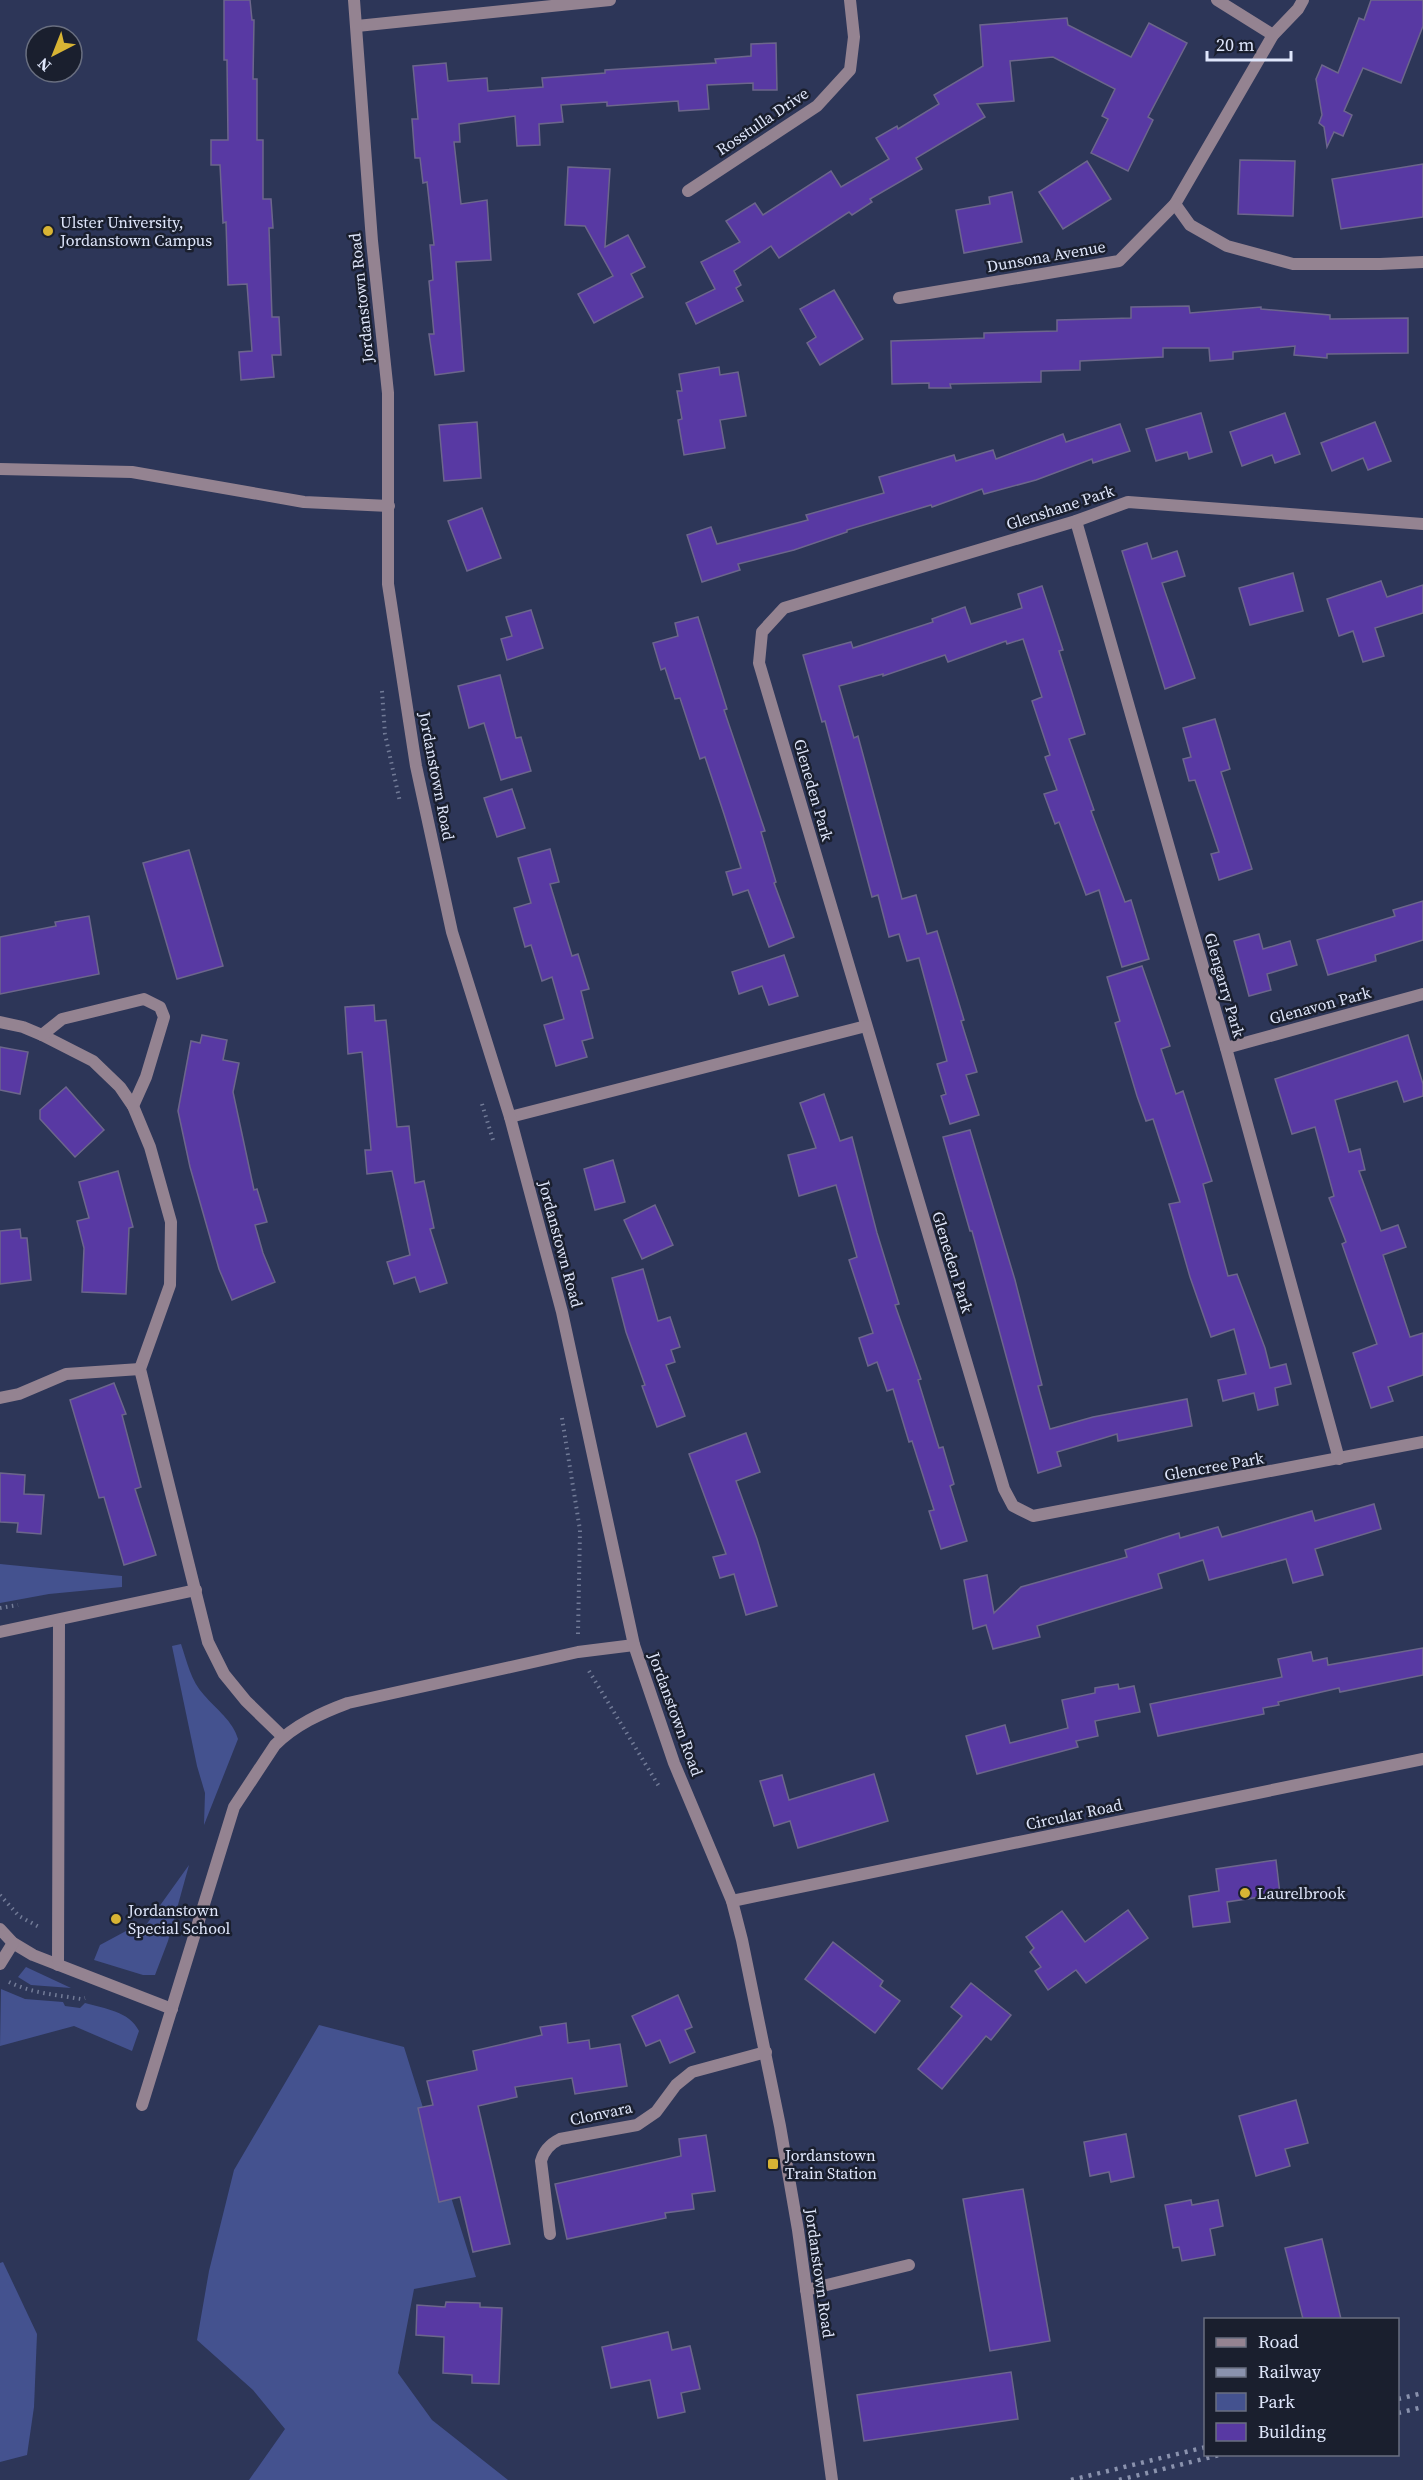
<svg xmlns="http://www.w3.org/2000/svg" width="1423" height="2480" viewBox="0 0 1423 2480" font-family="'Source Serif 4',serif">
<rect width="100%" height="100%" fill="#2d3658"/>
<!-- green -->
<g fill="#44528f">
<polygon points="0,1564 122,1576 122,1587 49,1594 0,1603"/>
<path d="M181,1644C187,1662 191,1681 204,1695C216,1709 233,1721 238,1739L204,1825L205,1793L197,1766L172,1646Z"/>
<polygon points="189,1865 168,1941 155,1975 143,1975 94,1960 100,1945 126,1931 141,1932"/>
<polygon points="26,1967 71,1988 31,1985 18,1977"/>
<path d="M1,1989L25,1999L63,2002L65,2006L80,2008L85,2003C105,2009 129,2011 139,2031L132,2051L74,2026L0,2046Z"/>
<polygon points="319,2025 404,2047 476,2277 414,2289 398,2373 432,2420 508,2480 249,2480 285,2429 253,2390 197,2340 209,2271 234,2170"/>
<polygon points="3,2262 37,2334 34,2407 27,2455 0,2462 0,2263"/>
</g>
<!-- building -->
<g fill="#5839a3" stroke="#6c668c" stroke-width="1.5">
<polygon points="224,0 250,0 252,20 254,20 253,79 257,79 257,140 263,140 263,199 271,199 273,228 269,228 272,317 279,317 281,355 272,355 274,377 241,380 239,352 252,351 247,284 228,285 226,222 223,223 220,165 211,165 211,140 228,140 227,60 224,60"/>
<polygon points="1371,0 1423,0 1423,26 1401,83 1363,68 1344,111 1352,115 1343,136 1334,132 1327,147 1324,127 1319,123 1322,115 1316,79 1322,65 1338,73 1359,18 1364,20"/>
<polygon points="1067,18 1068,25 1131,57 1149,23 1187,43 1148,117 1153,120 1128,171 1091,153 1108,119 1102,116 1115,89 1053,57 1010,61 1014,101 977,104 985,117 916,158 922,169 870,199 872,202 852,215 849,212 779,258 771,246 734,271 741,285 736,288 743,301 696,324 686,303 715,289 701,262 740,242 726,221 755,203 763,215 831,171 841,187 889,159 876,138 897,126 898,129 939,104 934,95 983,66 980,25"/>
<polygon points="776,43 777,90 753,90 753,83 707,85 709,109 679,111 678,101 607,106 607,102 561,105 563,122 539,124 540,145 517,146 515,116 459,124 460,142 454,142 461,204 487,200 491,260 456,262 464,371 435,375 429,334 434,334 429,281 433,280 430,245 434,245 427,182 423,183 420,158 415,158 412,119 418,119 413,66 446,63 448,81 487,78 488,91 543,87 542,78 605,73 605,70 716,63 715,59 751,56 751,44"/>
<polygon points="1240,160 1295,161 1293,216 1238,214"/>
<polygon points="1087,161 1111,199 1063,229 1039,192"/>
<polygon points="1423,164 1423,217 1341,229 1332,179"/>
<polygon points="568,167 610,169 605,247 628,235 645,267 631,274 643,297 594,323 578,294 613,276 585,226 565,225"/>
<polygon points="1012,192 1022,242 964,253 956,210 990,204 989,197"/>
<polygon points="834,290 863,339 820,365 807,343 816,337 800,309"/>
<polygon points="1189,306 1190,313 1261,307 1261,309 1330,315 1330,319 1408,318 1408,353 1327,354 1327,358 1294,355 1295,346 1233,352 1233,359 1210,361 1209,348 1163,348 1163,357 1080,361 1080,370 1041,371 1041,382 950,384 951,388 929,388 929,383 892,384 891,341 984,338 984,333 1057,331 1057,320 1131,318 1131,307"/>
<polygon points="719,367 720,375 738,372 746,416 720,420 725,448 684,455 678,420 682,419 677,391 682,391 679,374"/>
<polygon points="1201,413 1212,452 1189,459 1187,452 1156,461 1146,429"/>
<polygon points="1285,413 1300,454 1275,463 1272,455 1242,466 1230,432"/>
<polygon points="477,422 481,478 444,481 439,425"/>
<polygon points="1375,422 1391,461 1368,470 1363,458 1332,471 1321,443"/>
<polygon points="1120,424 1130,451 1093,463 1092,459 1036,480 984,494 982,489 932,507 931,505 847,530 847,532 794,550 738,564 740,570 702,582 687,535 711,527 717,544 808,520 806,515 884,493 879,477 954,455 956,461 993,450 996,459 1063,434 1066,442"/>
<polygon points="482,508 501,558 467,571 448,521"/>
<polygon points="1147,543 1152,559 1177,551 1185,576 1162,583 1195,678 1165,689 1122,551"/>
<polygon points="1293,573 1303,611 1250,625 1239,588"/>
<polygon points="1381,581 1387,597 1423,585 1423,613 1375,628 1384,656 1363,662 1353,631 1339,636 1327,599"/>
<polygon points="1042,586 1063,650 1059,651 1085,734 1069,739 1094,810 1091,811 1125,902 1131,900 1149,959 1122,967 1099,890 1086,895 1059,822 1055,824 1044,794 1057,790 1045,757 1050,755 1032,701 1042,697 1023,639 1007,644 1006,641 948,662 945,655 883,676 883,674 839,686 854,738 858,736 902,899 916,895 927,934 937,931 964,1020 961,1021 977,1072 966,1075 979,1115 950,1124 941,1096 946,1094 937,1064 947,1061 919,958 907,961 899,934 889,937 878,895 872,897 825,721 822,722 803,655 851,642 853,648 933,622 932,619 965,607 971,624 1022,608 1018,594"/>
<polygon points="531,610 543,648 507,660 501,639 512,636 506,617"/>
<polygon points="698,617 727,709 724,710 765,831 761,832 776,882 774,883 794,937 769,947 748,890 733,895 726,872 741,868 724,814 705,757 700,759 680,698 675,699 665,668 661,670 653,643 678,636 675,623"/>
<polygon points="500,675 516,738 521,737 531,771 501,780 484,723 469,728 458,686"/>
<polygon points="1215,719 1230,769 1221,772 1252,869 1219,880 1211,854 1219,852 1195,780 1189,781 1183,759 1191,757 1183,728"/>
<polygon points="512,789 525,828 497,837 484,798"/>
<polygon points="550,849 559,882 550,884 572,956 578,954 589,989 581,991 593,1038 582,1041 587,1057 556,1066 544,1025 564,1019 552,977 542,981 531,945 525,947 514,908 531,903 518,858"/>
<polygon points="189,850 223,966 177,979 143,863"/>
<polygon points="1423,901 1423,940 1375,955 1376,961 1328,975 1317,940 1395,916 1393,910"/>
<polygon points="89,916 99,974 0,994 0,937 56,926 55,922"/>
<polygon points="1259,934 1263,949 1290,941 1297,965 1267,974 1271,990 1249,996 1234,941"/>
<polygon points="784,955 798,996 769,1005 762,986 739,994 732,972"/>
<polygon points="1142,966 1170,1046 1161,1049 1176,1094 1183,1091 1212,1181 1203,1184 1228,1276 1237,1274 1265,1348 1270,1368 1286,1364 1291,1384 1275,1388 1278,1405 1258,1410 1254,1393 1223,1401 1218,1380 1246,1374 1234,1329 1211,1337 1190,1277 1169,1204 1180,1202 1153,1119 1146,1121 1137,1096 1115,1023 1120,1021 1107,977"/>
<polygon points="374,1005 375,1021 386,1020 397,1127 409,1126 415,1183 424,1181 434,1228 430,1229 447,1283 420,1292 415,1277 394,1284 387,1262 410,1255 392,1171 367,1174 365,1150 371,1150 362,1052 348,1054 345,1007"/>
<polygon points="202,1035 227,1040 223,1060 239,1063 233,1092 254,1190 257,1189 267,1222 255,1225 263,1253 275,1282 232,1300 219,1269 190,1167 178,1111 191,1041 200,1043"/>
<polygon points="1408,1035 1423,1084 1423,1096 1404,1102 1397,1081 1335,1100 1349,1152 1360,1149 1365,1170 1359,1171 1381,1231 1398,1225 1406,1247 1383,1255 1410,1337 1423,1333 1423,1375 1388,1387 1393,1401 1371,1408 1353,1353 1377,1344 1342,1244 1346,1242 1329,1198 1334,1196 1315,1127 1292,1134 1275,1079"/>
<polygon points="0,1047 28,1052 20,1094 0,1090"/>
<polygon points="66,1087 104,1130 75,1157 40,1119 40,1110"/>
<polygon points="824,1094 840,1141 852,1137 877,1233 899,1304 895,1305 921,1379 918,1380 939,1448 943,1447 954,1484 950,1486 967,1541 941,1549 929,1511 934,1510 912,1441 909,1442 893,1389 887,1391 877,1362 868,1366 859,1338 873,1333 849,1260 857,1257 836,1185 799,1196 788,1155 816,1148 800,1103"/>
<polygon points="970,1130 1015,1280 1042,1385 1038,1386 1050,1429 1093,1417 1187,1399 1192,1426 1118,1441 1117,1434 1057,1452 1061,1466 1038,1473 972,1231 970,1231 943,1137"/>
<polygon points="613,1160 625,1202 595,1210 584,1169"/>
<polygon points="118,1171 133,1227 129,1228 126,1294 82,1292 84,1248 77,1221 89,1218 79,1182"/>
<polygon points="655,1205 673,1245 642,1259 624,1220"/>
<polygon points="20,1229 21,1238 27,1238 31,1280 0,1284 0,1231"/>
<polygon points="643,1269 658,1321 670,1317 680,1347 671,1350 675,1362 666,1365 685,1416 657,1427 642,1386 645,1385 626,1332 612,1278"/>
<polygon points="114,1383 126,1414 122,1415 141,1487 135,1489 156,1555 124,1565 104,1497 99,1498 70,1400"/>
<polygon points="746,1433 760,1472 736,1481 757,1539 777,1606 746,1615 734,1574 720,1578 713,1557 726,1554 689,1454"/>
<polygon points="0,1473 25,1475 24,1494 44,1495 41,1534 17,1532 18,1523 0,1522"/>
<polygon points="1374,1504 1381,1529 1315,1549 1323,1575 1293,1583 1286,1559 1209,1580 1203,1560 1158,1574 1162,1588 1037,1626 1040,1637 993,1649 986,1625 973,1629 964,1580 987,1575 994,1613 1021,1587 1127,1557 1125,1550 1179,1533 1180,1538 1218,1527 1222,1537 1312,1511 1315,1521"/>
<polygon points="1423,1648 1423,1675 1340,1692 1339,1688 1278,1702 1279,1705 1263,1708 1264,1714 1158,1736 1150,1704 1282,1677 1278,1659 1311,1652 1313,1661 1327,1658 1328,1665"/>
<polygon points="1118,1684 1119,1689 1134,1686 1140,1712 1095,1721 1098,1736 1076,1741 1078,1747 977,1774 966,1736 1005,1725 1010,1743 1068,1728 1062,1700 1095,1693 1095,1688"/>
<polygon points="874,1774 888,1821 798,1848 790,1821 774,1826 760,1781 782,1775 789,1800"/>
<polygon points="1276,1860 1280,1894 1227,1902 1230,1922 1193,1927 1189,1896 1219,1891 1216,1869"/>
<polygon points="1128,1910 1148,1938 1086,1983 1076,1970 1048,1990 1035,1971 1041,1967 1030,1952 1034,1948 1026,1937 1062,1911 1085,1942"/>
<polygon points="833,1942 883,1981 880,1986 900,2001 875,2033 805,1979"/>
<polygon points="971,1983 1011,2015 991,2040 986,2036 942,2089 918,2069 962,2016 951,2007"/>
<polygon points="678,1995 692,2027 685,2030 695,2052 670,2063 660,2040 646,2046 632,2016"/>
<polygon points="566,2023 568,2043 589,2040 590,2049 620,2044 627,2086 575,2094 572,2078 515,2087 517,2097 478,2106 510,2244 473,2252 460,2197 439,2202 418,2108 433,2105 427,2081 477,2070 473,2051 542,2035 540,2027"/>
<polygon points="1296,2100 1308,2143 1285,2149 1290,2166 1256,2176 1239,2116"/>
<polygon points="1126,2134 1134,2177 1111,2182 1109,2172 1090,2176 1084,2142"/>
<polygon points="706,2135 715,2191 692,2194 694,2209 665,2213 666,2218 567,2239 555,2184 681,2156 679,2139"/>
<polygon points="1023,2189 1050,2341 990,2351 963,2199"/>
<polygon points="1191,2200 1192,2205 1218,2200 1223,2226 1210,2229 1215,2255 1182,2261 1179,2247 1173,2248 1165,2205"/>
<polygon points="1322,2239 1341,2319 1303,2319 1285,2248"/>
<polygon points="446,2302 480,2303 480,2307 502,2308 499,2384 472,2383 472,2375 443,2373 444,2337 416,2335 417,2305 445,2307"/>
<polygon points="668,2332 672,2350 690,2346 700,2389 681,2393 685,2412 658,2418 650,2380 611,2388 602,2347"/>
<polygon points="1011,2372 1018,2419 864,2441 857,2395"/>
</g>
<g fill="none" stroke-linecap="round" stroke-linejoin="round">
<!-- path -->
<g stroke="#727b97" stroke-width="4" stroke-dasharray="1.5 4.5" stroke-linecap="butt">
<polyline points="382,691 385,734 400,802"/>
<polyline points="482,1104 493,1140"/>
<polyline points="562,1418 580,1530 578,1634"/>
<polyline points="0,1608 18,1605"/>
<polyline points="589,1671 660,1788"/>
<polyline points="0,1895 19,1916 39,1927"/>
<path d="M9,1982C31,1993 57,1995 81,1999L85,1998"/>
</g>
<!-- service -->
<g stroke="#948391" stroke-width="12">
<polyline points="0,469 132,472 304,502 389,506"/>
<polyline points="0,1632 196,1590"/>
<polyline points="0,1929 13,1943 33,1955 172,2009"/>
<polyline points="0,1964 13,1943"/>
<polyline points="58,1965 59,1621"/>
</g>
<!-- minor -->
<g stroke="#948391" stroke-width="12">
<polyline points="1217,0 1273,35"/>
<polyline points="1303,0 1298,9 1273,35 1175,204 1190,225 1227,246 1293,264 1380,264 1423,262"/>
<polyline points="357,26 610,0"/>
<polyline points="688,191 817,106 850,70 854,37 850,0"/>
<polyline points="899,298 1119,261 1175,204"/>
<polyline points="1076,521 1226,1048 1339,1459"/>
<polyline points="1423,524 1128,502 1076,521 784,608 762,632 759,663 1004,1489 1013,1506 1033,1516 1423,1442"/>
<polyline points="0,1022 23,1027 42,1035 93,1061 120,1087 133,1106 150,1147 171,1222 170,1285 140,1369 208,1642 224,1674 246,1701 283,1737"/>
<polyline points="42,1035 62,1019 144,999 160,1007 164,1017 146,1077 133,1106"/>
<polyline points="1226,1048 1423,994"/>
<polyline points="510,1117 866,1026"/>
<polyline points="0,1398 19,1394 66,1374 140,1369"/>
<polyline points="732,1901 1423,1759"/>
<path d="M142,2105L234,1807L275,1745C295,1725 321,1713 348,1703L578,1652L634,1645"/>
<path d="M550,2234L541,2161C544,2150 550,2144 560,2139L637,2125L656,2112L676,2085L692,2072L766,2052"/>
<polyline points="806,2290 909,2265"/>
</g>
<!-- tertiary -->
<polyline stroke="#948391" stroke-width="12" points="354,0 372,241 388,393 388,584 416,766 452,932 510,1117 562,1312 634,1645 674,1763 732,1901 742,1940 780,2126 798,2230 832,2480"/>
<!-- rail -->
<g stroke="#8a92ad" stroke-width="4.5" stroke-dasharray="3 6" stroke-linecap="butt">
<polyline points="1398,2399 1423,2393"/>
<polyline points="1398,2413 1423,2407"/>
<polyline points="1071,2480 1206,2447"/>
<polyline points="1119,2480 1223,2454"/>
</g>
</g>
<!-- markers -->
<g fill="#d8b434" stroke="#1a1f2e" stroke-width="2">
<circle cx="48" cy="231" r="6"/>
<circle cx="1245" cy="1893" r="6"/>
<circle cx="116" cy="1919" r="6"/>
<rect x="767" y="2158" width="12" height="12" rx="3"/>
</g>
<g text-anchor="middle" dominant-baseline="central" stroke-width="5" stroke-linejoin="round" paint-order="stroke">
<!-- street labels -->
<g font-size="16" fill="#dfe6fb" stroke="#1a1f2e">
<text transform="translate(762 121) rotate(-34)">Rosstulla Drive</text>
<text transform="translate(1046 256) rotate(-10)">Dunsona Avenue</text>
<text transform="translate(361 298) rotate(-96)">Jordanstown Road</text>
<text transform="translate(1060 507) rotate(-18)">Glenshane Park</text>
<text transform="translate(437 776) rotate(79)">Jordanstown Road</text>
<text transform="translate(814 790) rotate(74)">Gleneden Park</text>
<text transform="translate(1225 985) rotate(74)">Glengarry Park</text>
<text transform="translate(1320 1005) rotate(-15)">Glenavon Park</text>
<text transform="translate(561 1244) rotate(75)">Jordanstown Road</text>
<text transform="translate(953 1262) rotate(73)">Gleneden Park</text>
<text transform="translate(1214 1466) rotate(-10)">Glencree Park</text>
<text transform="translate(676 1714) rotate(70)">Jordanstown Road</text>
<text transform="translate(1074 1814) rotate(-12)">Circular Road</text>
<text transform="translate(601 2113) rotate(-12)">Clonvara</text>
<text transform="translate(820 2273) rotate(82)">Jordanstown Road</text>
</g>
<!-- poi labels -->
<g font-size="16" fill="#dfe6fb" stroke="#1a1f2e" text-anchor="start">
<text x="60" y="222">Ulster University,<tspan x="60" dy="18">Jordanstown Campus</tspan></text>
<text x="1257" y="1893">Laurelbrook</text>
<text x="128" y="1910">Jordanstown<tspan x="128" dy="18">Special School</tspan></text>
<text x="785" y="2155">Jordanstown<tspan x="785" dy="18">Train Station</tspan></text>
</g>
</g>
<!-- legend -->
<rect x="1204" y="2318" width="195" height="138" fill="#1a1f2e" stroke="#696f80" stroke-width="1.5"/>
<rect x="1216" y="2338" width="30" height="9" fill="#948391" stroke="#696f80" stroke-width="1.5"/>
<text x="1258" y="2348" font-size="18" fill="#dfe6fb">Road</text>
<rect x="1216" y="2368" width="30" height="9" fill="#8a92ad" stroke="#696f80" stroke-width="1.5"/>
<text x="1258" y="2378" font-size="18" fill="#dfe6fb">Railway</text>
<rect x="1216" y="2393" width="30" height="18" fill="#44528f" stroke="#696f80" stroke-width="1.5"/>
<text x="1258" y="2408" font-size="18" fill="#dfe6fb">Park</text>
<rect x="1216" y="2423" width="30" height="18" fill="#5839a3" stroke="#696f80" stroke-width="1.5"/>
<text x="1258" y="2438" font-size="18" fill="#dfe6fb">Building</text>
<!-- north arrow -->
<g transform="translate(54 54) rotate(222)"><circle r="28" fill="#1a1f2e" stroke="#696f80" stroke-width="1.5"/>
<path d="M0-4.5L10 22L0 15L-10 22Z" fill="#d8b434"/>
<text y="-9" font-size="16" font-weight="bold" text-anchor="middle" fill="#dfe6fb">N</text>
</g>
<!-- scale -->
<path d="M1207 51v9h84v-9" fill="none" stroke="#dfe6fb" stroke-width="3"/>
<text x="1216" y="51" font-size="18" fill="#dfe6fb" stroke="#1a1f2e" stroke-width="4.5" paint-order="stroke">20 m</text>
</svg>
